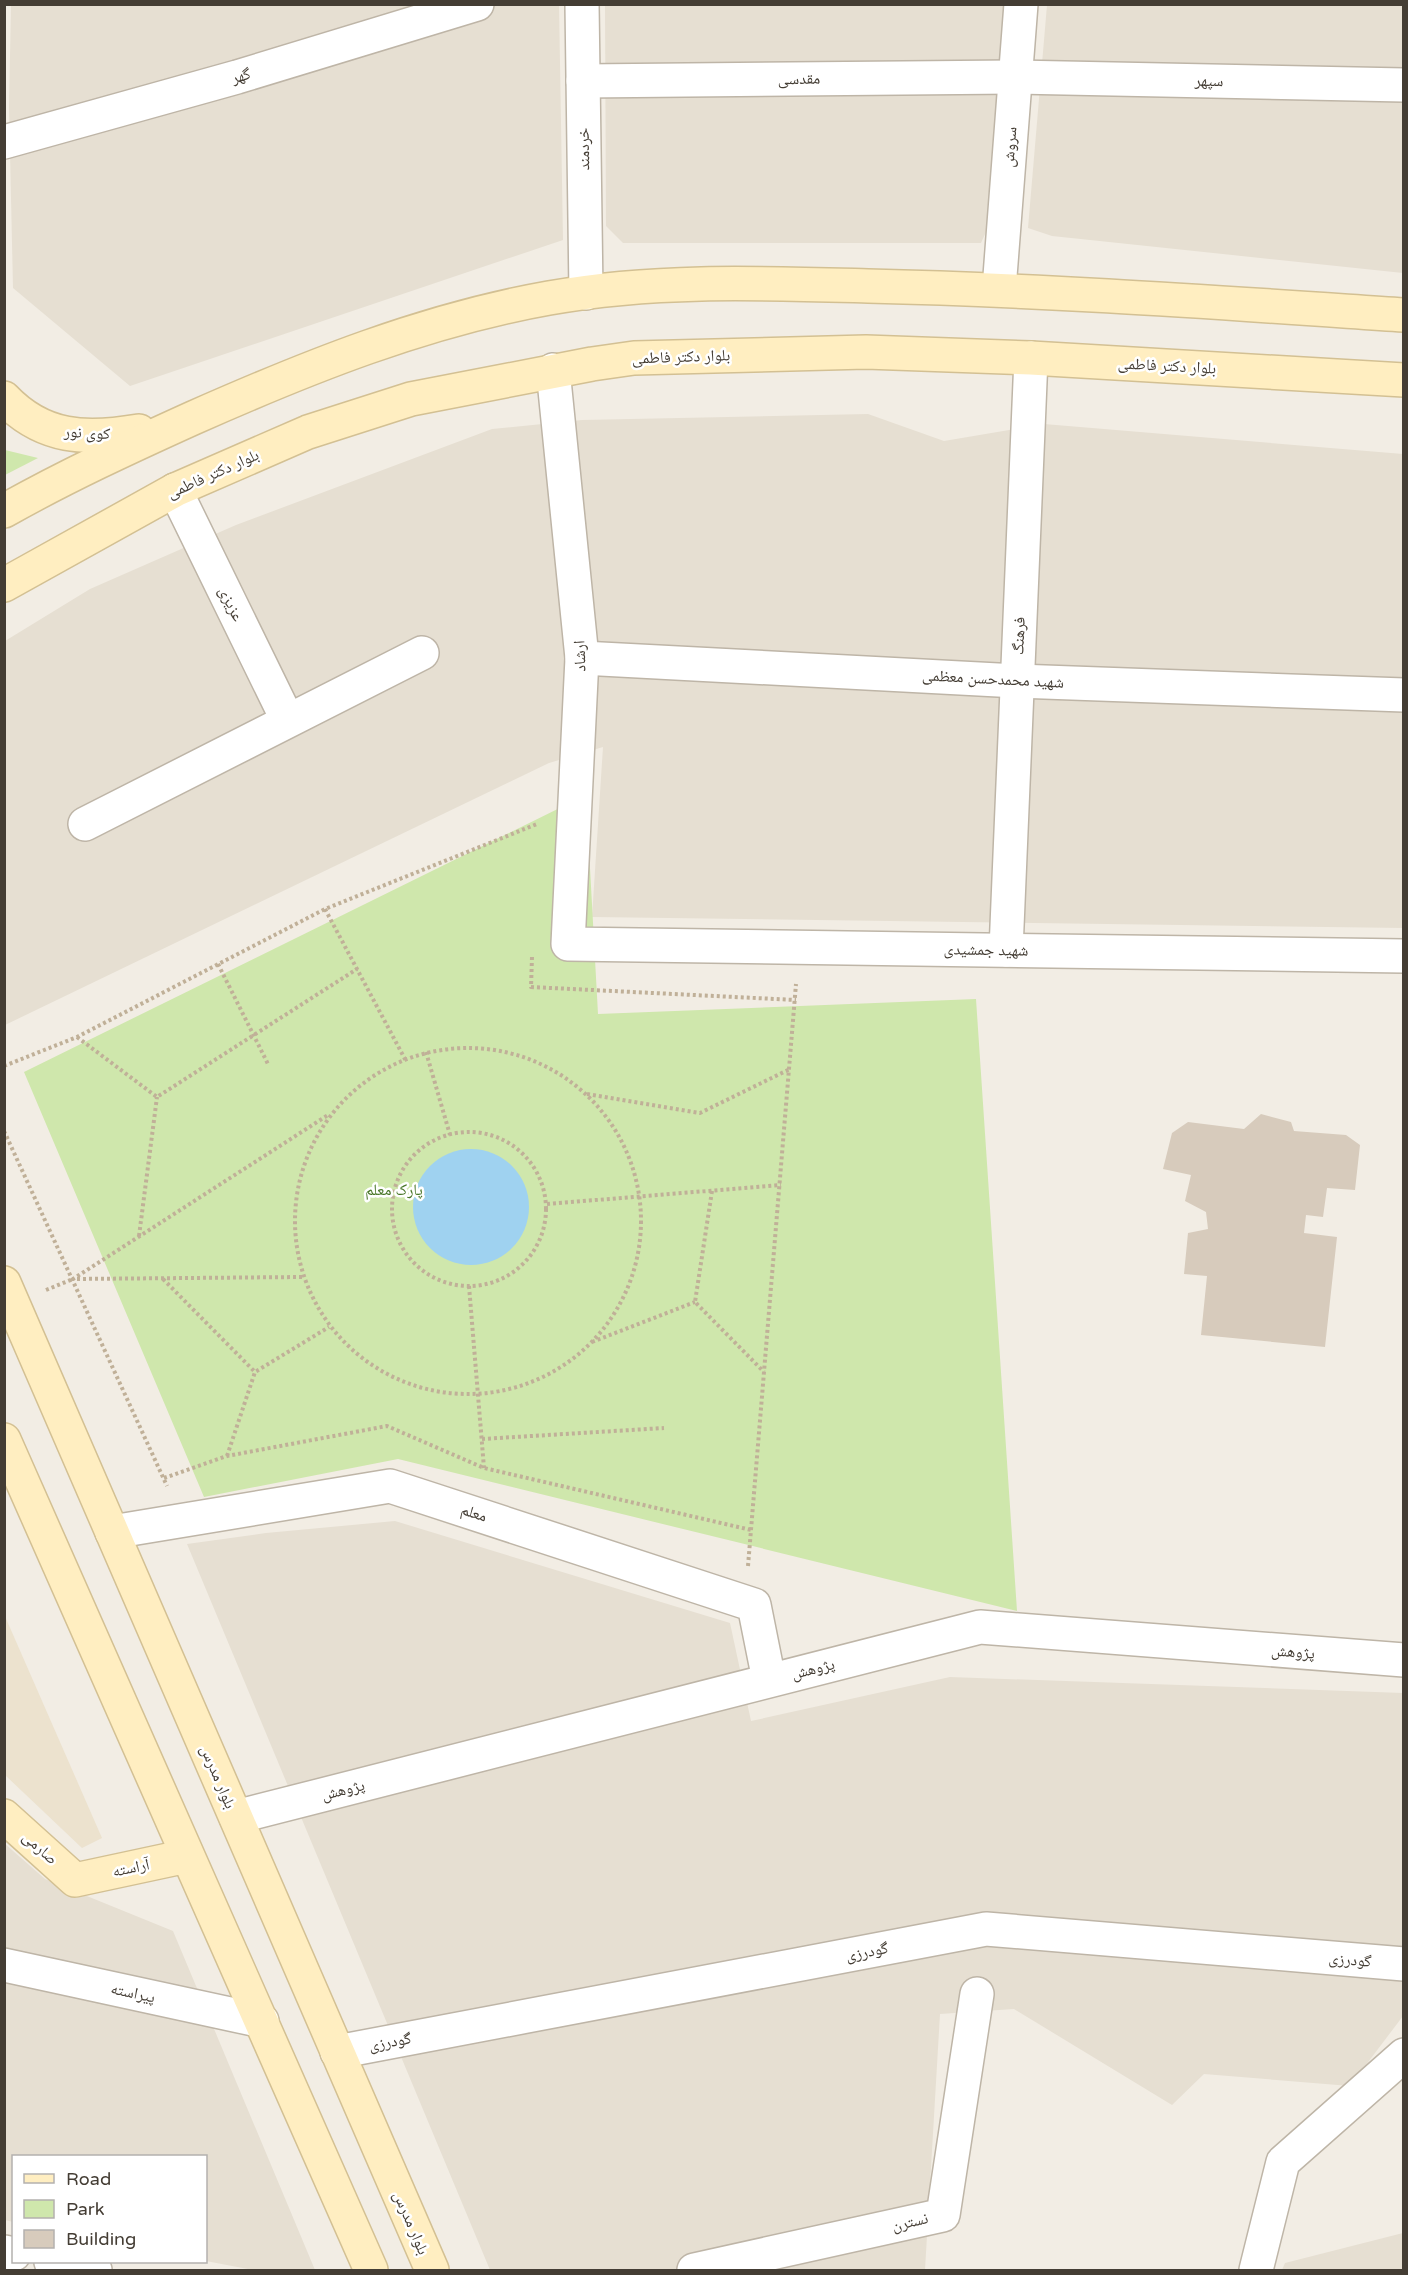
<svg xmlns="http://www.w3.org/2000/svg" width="1408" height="2275" viewBox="0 0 1408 2275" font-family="'Varela Round','Noto Naskh Arabic',sans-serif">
<rect width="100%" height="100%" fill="#f2ede4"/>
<!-- residential -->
<g fill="#e6dfd2">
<polygon points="11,5 559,5 563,240 130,386 13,288 9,107"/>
<polygon points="605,5 1004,5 989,225 981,243 623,243 606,226"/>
<polygon points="1047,5 1403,5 1403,273 1052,236 1028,228"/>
<polygon points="868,414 944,441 1044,424 1403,454 1403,928 592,917 603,747 549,763 5,1025 5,641 90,589 236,525 492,429 582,420"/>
<polygon points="395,1521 730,1623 751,1721 950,1677 1403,1693 1403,2016 1350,2086 1204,2074 1172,2105 1014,2009 940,2014 925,2270 490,2270 187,1544 266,1533"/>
<polygon points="4,1843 45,1879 173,1931 315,2270 253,2270 206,2261 206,2156 14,2156 13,2222 5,2220"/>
<polygon points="1403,2233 1403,2270 1282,2270 1285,2263"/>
</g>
<!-- education -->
<polygon fill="#ece2ce" points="4,1614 102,1838 82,1848 5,1775"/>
<!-- green -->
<g fill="#cfe7ac">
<polygon points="5,450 38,458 5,475"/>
<polygon points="586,795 598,1014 976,999 1017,1611 398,1459 204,1497 24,1072"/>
</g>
<!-- water -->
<circle fill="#9fd2f0" cx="471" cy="1207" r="58"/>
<!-- building -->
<polygon fill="#d7cbbc" points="1261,1114 1291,1122 1294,1131 1346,1135 1360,1145 1355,1190 1327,1188 1323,1217 1306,1215 1304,1233 1337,1237 1325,1347 1201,1335 1207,1276 1184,1274 1188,1233 1208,1229 1206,1212 1185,1201 1191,1175 1163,1169 1172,1133 1188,1122 1244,1129"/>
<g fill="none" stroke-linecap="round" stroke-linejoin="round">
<!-- street casing -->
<g stroke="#beb5a7" stroke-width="36">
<g id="street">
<polyline points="582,4 586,293"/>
<polyline points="583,81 1015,77 1404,85"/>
<polyline points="4,142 237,77 477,4"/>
<polyline points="999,289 1021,4"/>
<polyline points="553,370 582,658 568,944 1404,956"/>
<polyline points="175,490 287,719"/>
<polyline points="582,658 1017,681 1404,695"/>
<polyline points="85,824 422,653"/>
<polyline points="1006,950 1031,358"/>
<polyline points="112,1532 390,1486 754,1605 769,1680"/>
<polyline points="236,1817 980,1627 1404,1660"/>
<polyline points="4,1965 262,2021"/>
<polyline points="337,2052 986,1929 1404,1964"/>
<polyline points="4,2252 14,2254"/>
<polyline points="51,2262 95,2270"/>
<polyline points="694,2270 943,2215 977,1994"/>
<polyline points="1256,2270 1283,2162 1404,2055"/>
</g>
</g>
<!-- secondary casing -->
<g stroke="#d3c093" stroke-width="36">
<g id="secondary">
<path d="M4,398C43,439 86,440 139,431"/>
<path d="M4,511C66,476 129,447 193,418C308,367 425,320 549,298C655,279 761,283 868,286C1047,290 1225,303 1404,315"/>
<polyline points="4,585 175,490 308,432 411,399 592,364 634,358 866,352 1031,358 1404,380"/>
<polyline points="4,1283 432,2270"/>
<polyline points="4,1440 371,2270"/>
<polyline points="4,1816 75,1880 187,1856"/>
</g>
</g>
<!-- path -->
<g stroke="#c0b098" stroke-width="4" stroke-dasharray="3 3" stroke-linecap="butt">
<polyline points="325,909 406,1061"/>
<polyline points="532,957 531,987 796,1000"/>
<polyline points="218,964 268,1064"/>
<polyline points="77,1037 157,1097 357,969"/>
<circle cx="468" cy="1221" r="173"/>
<polyline points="426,1052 450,1135"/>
<polyline points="4,1066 77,1037 325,909 537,824"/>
<polyline points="587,1094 700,1113 790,1069"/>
<polyline points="4,1131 167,1486"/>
<circle cx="469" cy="1209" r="77"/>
<polyline points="712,1191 695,1302 764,1372"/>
<polyline points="547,1204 781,1185"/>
<polyline points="139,1236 157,1097"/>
<polyline points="302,1277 73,1279 328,1115"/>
<polyline points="163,1279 255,1372"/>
<polyline points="469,1286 484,1468"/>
<polyline points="46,1290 73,1279"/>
<polyline points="592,1342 695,1302"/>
<polyline points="482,1439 664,1428"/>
<polyline points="227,1456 255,1372 329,1327"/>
<polyline points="164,1478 227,1456 387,1426 484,1468 751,1530"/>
<polyline points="748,1566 796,984"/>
</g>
<!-- street -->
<use href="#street" stroke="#fff" stroke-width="33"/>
<!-- secondary -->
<use href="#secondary" stroke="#ffeec1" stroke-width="33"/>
</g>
<g text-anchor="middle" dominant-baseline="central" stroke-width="5" stroke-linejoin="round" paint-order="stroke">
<!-- street labels -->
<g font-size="16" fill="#443d34" stroke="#fff">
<text transform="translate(241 76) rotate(-16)">گهر</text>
<text transform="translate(799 79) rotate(-1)">مقدسی</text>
<text transform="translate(1209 81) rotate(1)">سپهر</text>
<text transform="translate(1010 147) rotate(-86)">سروش</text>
<text transform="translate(584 149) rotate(-91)">خردمند</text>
<text transform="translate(681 357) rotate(-2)">بلوار دکتر فاطمی</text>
<text transform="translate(1167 366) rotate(3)">بلوار دکتر فاطمی</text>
<text transform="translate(87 433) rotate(3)">کوی نور</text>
<text transform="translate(213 474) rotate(-24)">بلوار دکتر فاطمی</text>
<text transform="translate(231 604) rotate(64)">عزیزی</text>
<text transform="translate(1019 636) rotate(-88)">فرهنگ</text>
<text transform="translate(580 656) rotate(-92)">ارشاد</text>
<text transform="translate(993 679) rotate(3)">شهید محمدحسن معظمی</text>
<text transform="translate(986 950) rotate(1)">شهید جمشیدی</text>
<text transform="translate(474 1513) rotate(18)">معلم</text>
<text transform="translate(1293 1652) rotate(4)">پژوهش</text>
<text transform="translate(813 1669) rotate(-14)">پژوهش</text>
<text transform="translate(218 1777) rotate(67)">بلوار مدرس</text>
<text transform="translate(343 1790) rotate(-14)">پژوهش</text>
<text transform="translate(40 1848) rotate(42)">صارمی</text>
<text transform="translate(131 1868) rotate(-12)">آراسته</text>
<text transform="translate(867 1952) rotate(-11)">گودرزی</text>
<text transform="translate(1350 1960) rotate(5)">گودرزی</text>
<text transform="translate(133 1993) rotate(12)">پیراسته</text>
<text transform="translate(390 2042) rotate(-10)">گودرزی</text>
<text transform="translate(910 2222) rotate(-13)">نسترن</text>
<text transform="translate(411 2223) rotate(67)">بلوار مدرس</text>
</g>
<!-- park labels -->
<g font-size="16" fill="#487627" stroke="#fff">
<text x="394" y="1190">پارک معلم</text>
</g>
</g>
<!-- border -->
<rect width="1408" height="2275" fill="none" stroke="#443d34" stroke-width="12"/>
<!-- legend -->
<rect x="12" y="2155" width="195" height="108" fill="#ffffff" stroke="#b4b1ae" stroke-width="1.5"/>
<rect x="24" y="2174" width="30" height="9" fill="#ffeec1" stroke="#b4b1ae" stroke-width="1.5"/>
<text x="66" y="2185" font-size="18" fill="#443d34">Road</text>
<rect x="24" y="2200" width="30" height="18" fill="#cfe7ac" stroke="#b4b1ae" stroke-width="1.5"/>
<text x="66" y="2215" font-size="18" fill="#443d34">Park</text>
<rect x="24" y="2230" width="30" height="18" fill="#d7cbbc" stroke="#b4b1ae" stroke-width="1.5"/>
<text x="66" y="2245" font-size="18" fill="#443d34">Building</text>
</svg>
